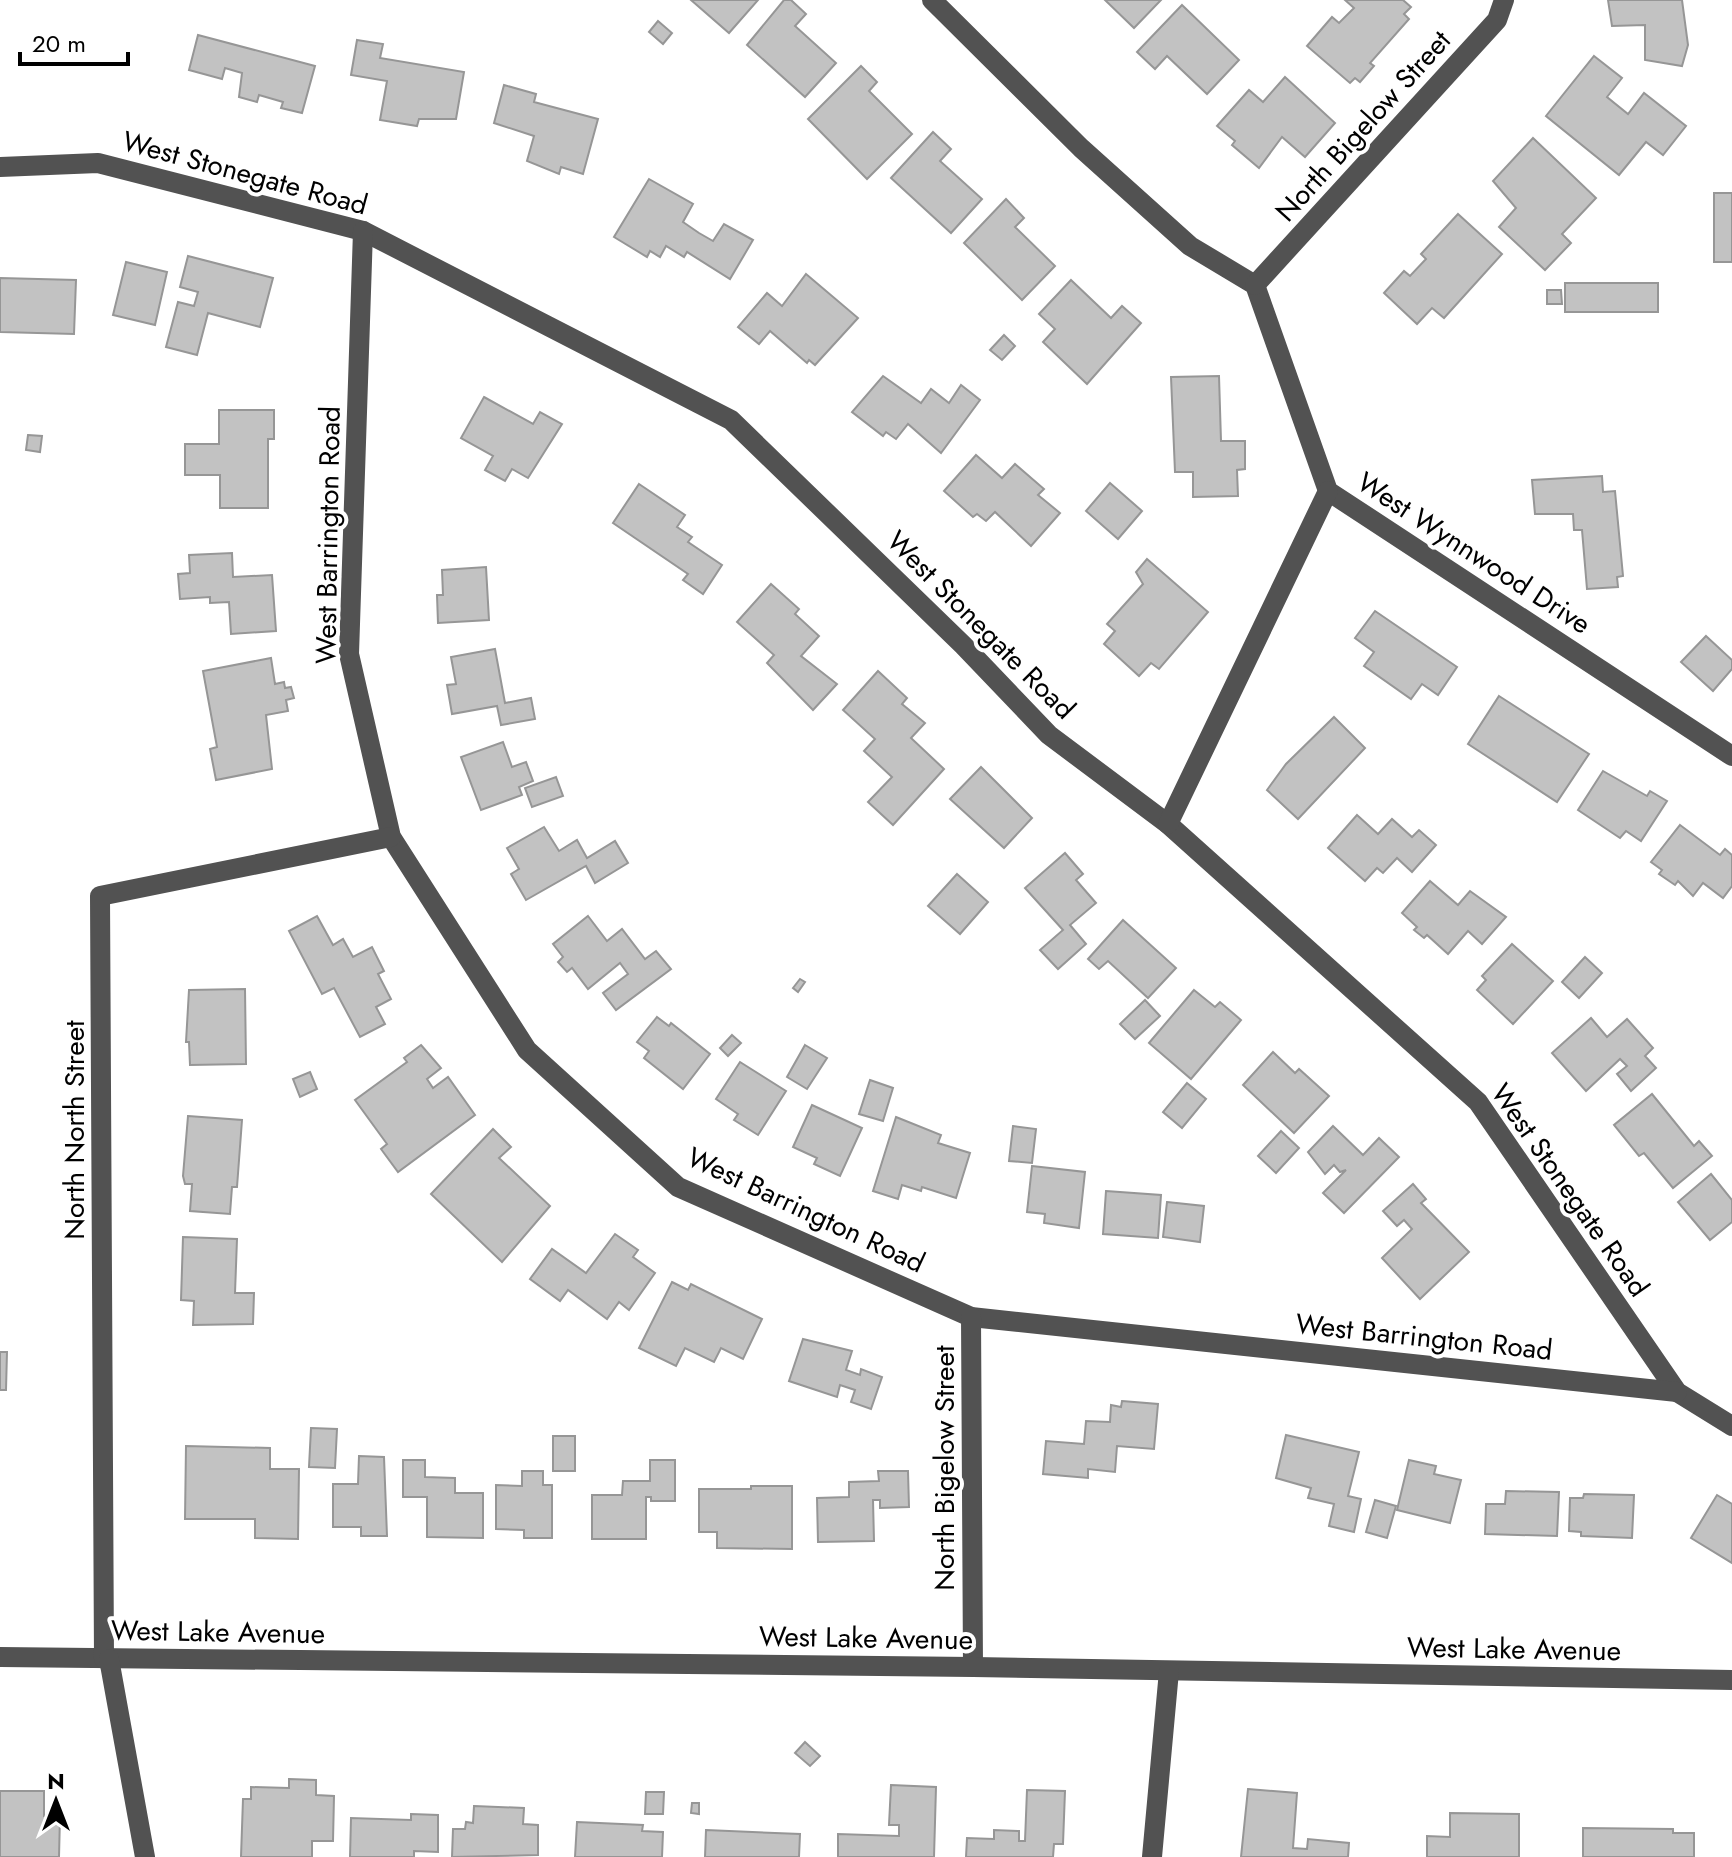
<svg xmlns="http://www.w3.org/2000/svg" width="1732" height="1857" viewBox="0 0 1732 1857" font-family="Jost,sans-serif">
<rect width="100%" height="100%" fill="#fff"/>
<!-- building -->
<g fill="#c2c2c2" stroke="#969696" stroke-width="2">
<polygon points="691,0 758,0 729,33"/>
<polygon points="784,0 791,0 806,14 795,26 836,63 805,97 747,45"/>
<polygon points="1105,0 1161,0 1134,28"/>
<polygon points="1345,0 1403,0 1411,7 1404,14 1409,19 1370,63 1374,66 1360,82 1355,78 1350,83 1307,46 1332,17 1339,23 1354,8"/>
<polygon points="1608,0 1682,0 1688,45 1682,66 1645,60 1645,25 1612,26"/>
<polygon points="1182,5 1239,60 1207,94 1167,56 1155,69 1137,52"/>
<polygon points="658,21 672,33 663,44 649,32"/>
<polygon points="198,35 315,66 302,113 281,108 283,102 259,95 257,102 239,97 242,73 225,68 222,79 189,70"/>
<polygon points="357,40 383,44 380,58 464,72 456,119 419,119 417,126 380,120 387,81 351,75"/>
<polygon points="1594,56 1622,78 1607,97 1628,114 1644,93 1686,126 1663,155 1646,142 1619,175 1546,116"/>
<polygon points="861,66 877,82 869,91 912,134 867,179 808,119"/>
<polygon points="1285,77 1335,123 1305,157 1282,137 1259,168 1232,145 1235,141 1217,126 1249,90 1263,102"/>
<polygon points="504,85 536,94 534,102 598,119 583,174 561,167 559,174 527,161 534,136 494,123"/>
<polygon points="933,132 951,149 940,161 982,199 951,233 891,178"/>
<polygon points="1533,138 1596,198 1562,234 1571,243 1545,270 1499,227 1516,208 1493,181"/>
<polygon points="649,179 693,204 683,222 699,233 713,241 724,224 753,240 730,279 687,252 684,257 666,246 660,257 650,251 647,257 614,237"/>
<rect x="1714" y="193" width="18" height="69"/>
<polygon points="1006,199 1024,218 1015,227 1055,266 1022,300 964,243"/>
<polygon points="1458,214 1502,254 1444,318 1432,308 1417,324 1384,293 1404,271 1410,276 1426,259 1421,254"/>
<polygon points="188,256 273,278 260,327 208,313 197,355 166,347 178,302 194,306 198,292 180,287"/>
<polygon points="126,262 167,272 155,325 113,315"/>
<polygon points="806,274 858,318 815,365 809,360 807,363 770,331 759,344 738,327 767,293 782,306"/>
<polygon points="0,278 76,280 74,334 0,332"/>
<polygon points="1071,280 1111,318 1122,306 1141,323 1087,384 1043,342 1055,329 1039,314"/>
<rect x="1565" y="283" width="93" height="29"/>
<polygon points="1547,290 1561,290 1562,304 1547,304"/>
<polygon points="1004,335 1015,346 1002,360 990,350"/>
<polygon points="883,376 921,403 931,389 949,403 961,385 980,400 941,453 908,424 896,439 886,432 883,436 852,412"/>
<polygon points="1219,376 1221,441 1245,441 1245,469 1237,470 1238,496 1193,497 1193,472 1175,472 1171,377"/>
<polygon points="484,397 533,424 540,412 562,424 528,478 512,469 505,481 485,470 493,456 461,438"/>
<polygon points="219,410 274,410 274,439 268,439 268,508 220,508 220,475 185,475 185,444 219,444"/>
<polygon points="28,435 42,436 40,452 26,450"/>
<polygon points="976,455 1002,478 1015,464 1044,489 1038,495 1060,513 1031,546 995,512 986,521 977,514 973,517 944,491"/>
<polygon points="1602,476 1603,492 1615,491 1623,576 1617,577 1618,587 1587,589 1582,530 1574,530 1573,514 1535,514 1532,480"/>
<polygon points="1110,483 1142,511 1118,539 1086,511"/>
<polygon points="639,484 685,515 677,527 692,537 688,542 722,565 703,594 683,580 688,574 613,523"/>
<polygon points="232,553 233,577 272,575 276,631 231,634 229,602 210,603 210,597 180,599 178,574 190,573 189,555"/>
<polygon points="1147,559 1208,612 1159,669 1151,663 1139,676 1104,644 1115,631 1107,624 1143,584 1136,572"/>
<polygon points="486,567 489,620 438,623 437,595 443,595 442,570"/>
<polygon points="771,584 799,609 795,614 819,636 801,656 837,684 813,710 767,663 774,655 737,622"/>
<polygon points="1375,611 1457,667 1438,695 1422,684 1411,699 1364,666 1374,652 1355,638"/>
<polygon points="1706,636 1732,660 1732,669 1713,691 1681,662"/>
<polygon points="495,649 505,703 531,698 535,719 501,725 497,706 452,714 447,685 456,684 451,657"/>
<polygon points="271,658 275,684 284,682 285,688 291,687 294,698 286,700 288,711 266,715 272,769 216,780 210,749 217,747 203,671"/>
<polygon points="878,671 907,698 902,704 925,723 911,738 944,769 893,825 868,802 892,777 864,751 875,739 843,710"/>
<polygon points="1499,696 1589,754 1557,802 1468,744"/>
<polygon points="1334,717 1365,748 1298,819 1267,790 1286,764"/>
<polygon points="503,742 512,767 526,762 533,781 519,787 522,795 481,810 461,757"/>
<polygon points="981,767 1032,818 1004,848 950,799"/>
<polygon points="1603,771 1647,796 1650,791 1667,801 1641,841 1626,831 1620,838 1578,810"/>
<polygon points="556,777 563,796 532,807 525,788"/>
<polygon points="1357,815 1378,834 1392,819 1412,837 1419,830 1436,845 1412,872 1397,858 1383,873 1377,868 1365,881 1328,848"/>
<polygon points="1680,825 1720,855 1725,849 1732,855 1732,886 1723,898 1703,883 1693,896 1678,881 1675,885 1659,874 1662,870 1651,862"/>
<polygon points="544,827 559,851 577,840 587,858 615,841 628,863 595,883 586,866 526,900 511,874 519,869 507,848"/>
<polygon points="1065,853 1083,874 1076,880 1096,903 1070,925 1086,944 1058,969 1040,950 1063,930 1025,888"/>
<polygon points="957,874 988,902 960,934 928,906"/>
<polygon points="1430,881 1458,905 1470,891 1506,917 1482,944 1468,931 1448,954 1427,935 1424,938 1414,930 1417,927 1402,913"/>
<polygon points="317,916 333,945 343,939 353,957 372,947 384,971 378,974 391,999 376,1007 385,1024 360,1037 334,988 322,994 289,931"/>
<polygon points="588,916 607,941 622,929 645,959 656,951 671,969 616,1010 603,993 628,974 620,963 588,989 572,968 567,972 558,962 563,957 553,944"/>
<polygon points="1123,920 1176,968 1148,998 1108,961 1099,969 1088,959"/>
<polygon points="1512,944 1553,981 1513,1024 1477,990 1486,980 1482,976"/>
<polygon points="1585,957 1602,973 1579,998 1562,982"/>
<polygon points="800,979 805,982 798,992 793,988"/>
<polygon points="245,989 246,1064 190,1065 189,1042 186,1042 189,990"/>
<polygon points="1194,990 1215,1007 1220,1002 1241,1020 1191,1079 1149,1043"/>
<polygon points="1145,1000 1160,1016 1135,1039 1120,1024"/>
<polygon points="657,1017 669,1026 671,1023 710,1054 683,1089 644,1058 649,1051 637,1042"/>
<polygon points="1591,1018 1607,1037 1627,1019 1653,1048 1645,1056 1656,1068 1631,1091 1617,1074 1627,1066 1620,1059 1586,1091 1552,1053"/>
<polygon points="732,1035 741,1043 728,1056 720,1048"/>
<polygon points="421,1045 441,1068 427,1079 433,1088 448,1077 475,1115 398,1172 381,1149 387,1144 355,1100 407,1062 404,1058"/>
<polygon points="805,1045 827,1058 807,1089 787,1077"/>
<polygon points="1273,1052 1295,1073 1299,1069 1329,1096 1294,1133 1243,1085"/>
<polygon points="740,1062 786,1091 758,1135 734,1120 738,1114 716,1099"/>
<polygon points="310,1072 317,1089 300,1097 293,1079"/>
<polygon points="870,1080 893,1088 883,1121 859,1114"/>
<polygon points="1187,1083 1206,1099 1182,1128 1163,1112"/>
<polygon points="1652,1094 1694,1146 1699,1141 1712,1156 1673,1188 1644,1153 1639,1156 1614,1125"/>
<polygon points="812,1105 862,1128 840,1176 814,1164 817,1158 793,1147"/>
<polygon points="188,1116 242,1120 237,1187 232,1187 230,1214 190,1211 192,1184 185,1184 183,1176"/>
<polygon points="896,1117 941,1135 938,1143 970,1153 956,1198 922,1187 921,1191 902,1185 898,1199 873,1191"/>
<polygon points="1013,1126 1036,1129 1032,1163 1009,1161"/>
<polygon points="1333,1126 1363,1155 1379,1138 1399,1157 1344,1213 1323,1193 1346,1170 1340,1172 1334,1165 1325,1174 1308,1152"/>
<polygon points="493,1129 511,1147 499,1158 550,1206 502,1262 431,1194"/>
<polygon points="1281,1131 1299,1148 1276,1173 1258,1156"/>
<polygon points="1032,1166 1085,1172 1079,1228 1044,1223 1045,1214 1027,1212"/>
<polygon points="1711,1174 1732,1200 1732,1222 1710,1240 1678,1202"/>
<polygon points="1413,1184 1426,1199 1421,1203 1469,1252 1420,1299 1382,1258 1412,1229 1404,1220 1397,1226 1383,1211"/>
<polygon points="1106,1191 1161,1195 1158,1238 1103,1234"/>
<polygon points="1167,1202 1204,1206 1200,1242 1163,1237"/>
<polygon points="615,1234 638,1250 633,1257 655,1273 629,1310 619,1302 607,1319 568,1290 560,1301 530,1279 552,1249 586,1273"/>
<polygon points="183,1237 237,1239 235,1293 254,1293 253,1324 193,1325 194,1301 181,1300"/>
<polygon points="672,1282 688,1290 691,1284 762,1319 743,1359 721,1348 714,1362 685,1348 676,1366 639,1348"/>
<polygon points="803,1339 852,1351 846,1370 860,1375 861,1369 882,1377 871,1409 851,1402 855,1390 840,1385 837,1397 789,1381"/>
<polygon points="0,1352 7,1352 6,1390 0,1390"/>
<polygon points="1122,1401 1158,1404 1154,1449 1117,1446 1115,1472 1088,1469 1088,1478 1043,1474 1046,1441 1084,1444 1086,1421 1110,1422 1111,1405 1121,1407"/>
<polygon points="311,1428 337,1429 335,1468 309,1467"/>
<polygon points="1286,1435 1359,1452 1348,1496 1361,1499 1354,1532 1329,1526 1334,1504 1308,1498 1311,1488 1276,1478"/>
<rect x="553" y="1436" width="22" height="35"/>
<polygon points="186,1446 270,1448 270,1469 299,1469 298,1539 255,1538 255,1519 185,1519"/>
<polygon points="359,1456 384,1457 387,1536 361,1536 361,1527 333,1527 333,1484 358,1484"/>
<polygon points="403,1460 425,1460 425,1477 455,1478 455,1493 483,1493 483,1538 427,1537 427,1497 403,1497"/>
<polygon points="650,1460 675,1460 675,1501 651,1501 651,1497 646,1497 646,1539 592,1539 592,1495 622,1495 623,1481 650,1481"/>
<polygon points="1409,1460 1436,1466 1434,1474 1461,1480 1450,1523 1397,1510"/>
<polygon points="522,1471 543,1471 543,1485 552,1485 552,1538 524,1538 524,1530 496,1529 496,1485 522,1486"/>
<polygon points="878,1471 908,1471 909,1507 880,1508 880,1500 873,1500 874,1541 818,1542 817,1498 849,1497 849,1482 879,1481"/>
<polygon points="751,1486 792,1486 792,1549 717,1548 717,1532 699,1532 699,1489 751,1489"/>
<polygon points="1506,1491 1559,1492 1557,1536 1485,1534 1486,1504 1505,1504"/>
<polygon points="1584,1494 1634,1495 1632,1538 1581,1536 1581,1532 1569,1531 1570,1498 1583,1498"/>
<polygon points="1717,1495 1732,1504 1732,1563 1691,1538"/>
<polygon points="1375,1500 1396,1506 1387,1538 1366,1532"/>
<polygon points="805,1742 820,1756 810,1766 795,1753"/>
<polygon points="289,1779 316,1780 316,1795 334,1796 333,1841 312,1841 312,1857 241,1857 243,1799 251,1799 251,1787 289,1788"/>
<polygon points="891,1785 936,1787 934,1857 838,1857 838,1834 899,1836 899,1825 889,1825"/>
<polygon points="1248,1789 1297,1793 1293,1848 1307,1849 1308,1839 1349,1843 1348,1857 1241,1857"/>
<polygon points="1027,1790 1065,1791 1063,1844 1054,1844 1053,1857 966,1857 967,1838 994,1839 994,1830 1019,1831 1019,1841 1025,1841"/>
<polygon points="0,1791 44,1791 44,1816 60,1816 59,1857 0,1857"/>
<polygon points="646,1792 664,1792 663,1814 645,1814"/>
<polygon points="692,1803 699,1803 699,1814 691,1813"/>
<polygon points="474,1806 524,1808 523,1824 538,1825 538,1855 452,1857 453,1829 465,1829 466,1822 473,1823"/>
<polygon points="1450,1813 1519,1814 1519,1857 1427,1857 1427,1836 1450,1837"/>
<polygon points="411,1814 438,1815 438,1852 414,1851 414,1857 350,1857 351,1818 411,1820"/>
<polygon points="577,1822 643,1825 642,1831 663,1832 662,1857 575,1857"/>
<polygon points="1583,1828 1673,1829 1673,1833 1694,1833 1694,1857 1583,1857"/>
<polygon points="706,1830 800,1834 799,1857 705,1857"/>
</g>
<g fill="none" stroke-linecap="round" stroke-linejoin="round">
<!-- minor -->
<g stroke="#525252" stroke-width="20">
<polyline points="932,0 1081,148 1190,246 1255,285 1328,491 1732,756"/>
<polyline points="0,167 98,163 363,231 731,420 963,645 1049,735 1168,824 1478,1102 1677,1392 1732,1426"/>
<polyline points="363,231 349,654 391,837 527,1050 678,1187 971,1317 1677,1392"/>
<polyline points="1255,285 1497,20 1504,0"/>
<polyline points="1168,824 1328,491"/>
<polyline points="971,1317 973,1667"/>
<polyline points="0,1657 973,1667 1732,1680"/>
<polyline points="104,1659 100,896 391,837"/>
<polyline points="109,1659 145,1857"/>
<polyline points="1152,1857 1169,1671"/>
</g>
</g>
<g text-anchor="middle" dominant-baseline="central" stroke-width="8" stroke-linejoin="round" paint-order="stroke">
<!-- street labels -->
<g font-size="28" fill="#000" stroke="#fff">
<text transform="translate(1363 126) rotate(-48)">North Bigelow Street</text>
<text transform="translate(245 173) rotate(15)">West Stonegate Road</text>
<text transform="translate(328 535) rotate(-89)">West Barrington Road</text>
<text transform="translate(1474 553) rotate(33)">West Wynnwood Drive</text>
<text transform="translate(981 625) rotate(45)">West Stonegate Road</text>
<text transform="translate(74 1130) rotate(-90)">North North Street</text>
<text transform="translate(1570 1190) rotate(55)">West Stonegate Road</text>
<text transform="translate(806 1210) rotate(25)">West Barrington Road</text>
<text transform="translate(1424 1337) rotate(6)">West Barrington Road</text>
<text transform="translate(944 1468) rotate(-90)">North Bigelow Street</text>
<text transform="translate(218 1632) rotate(1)">West Lake Avenue</text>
<text transform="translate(866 1638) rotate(1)">West Lake Avenue</text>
<text transform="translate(1514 1649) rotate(1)">West Lake Avenue</text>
</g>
</g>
<!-- north arrow -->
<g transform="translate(56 1801)" stroke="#ffffff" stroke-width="6" paint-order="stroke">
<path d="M0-6L14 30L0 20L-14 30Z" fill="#000000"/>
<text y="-12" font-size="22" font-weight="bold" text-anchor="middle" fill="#000000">N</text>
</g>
<!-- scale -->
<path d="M20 52v12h108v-12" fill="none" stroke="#000000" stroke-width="4"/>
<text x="32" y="52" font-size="24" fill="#000000" stroke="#ffffff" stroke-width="6" paint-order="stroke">20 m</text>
</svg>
